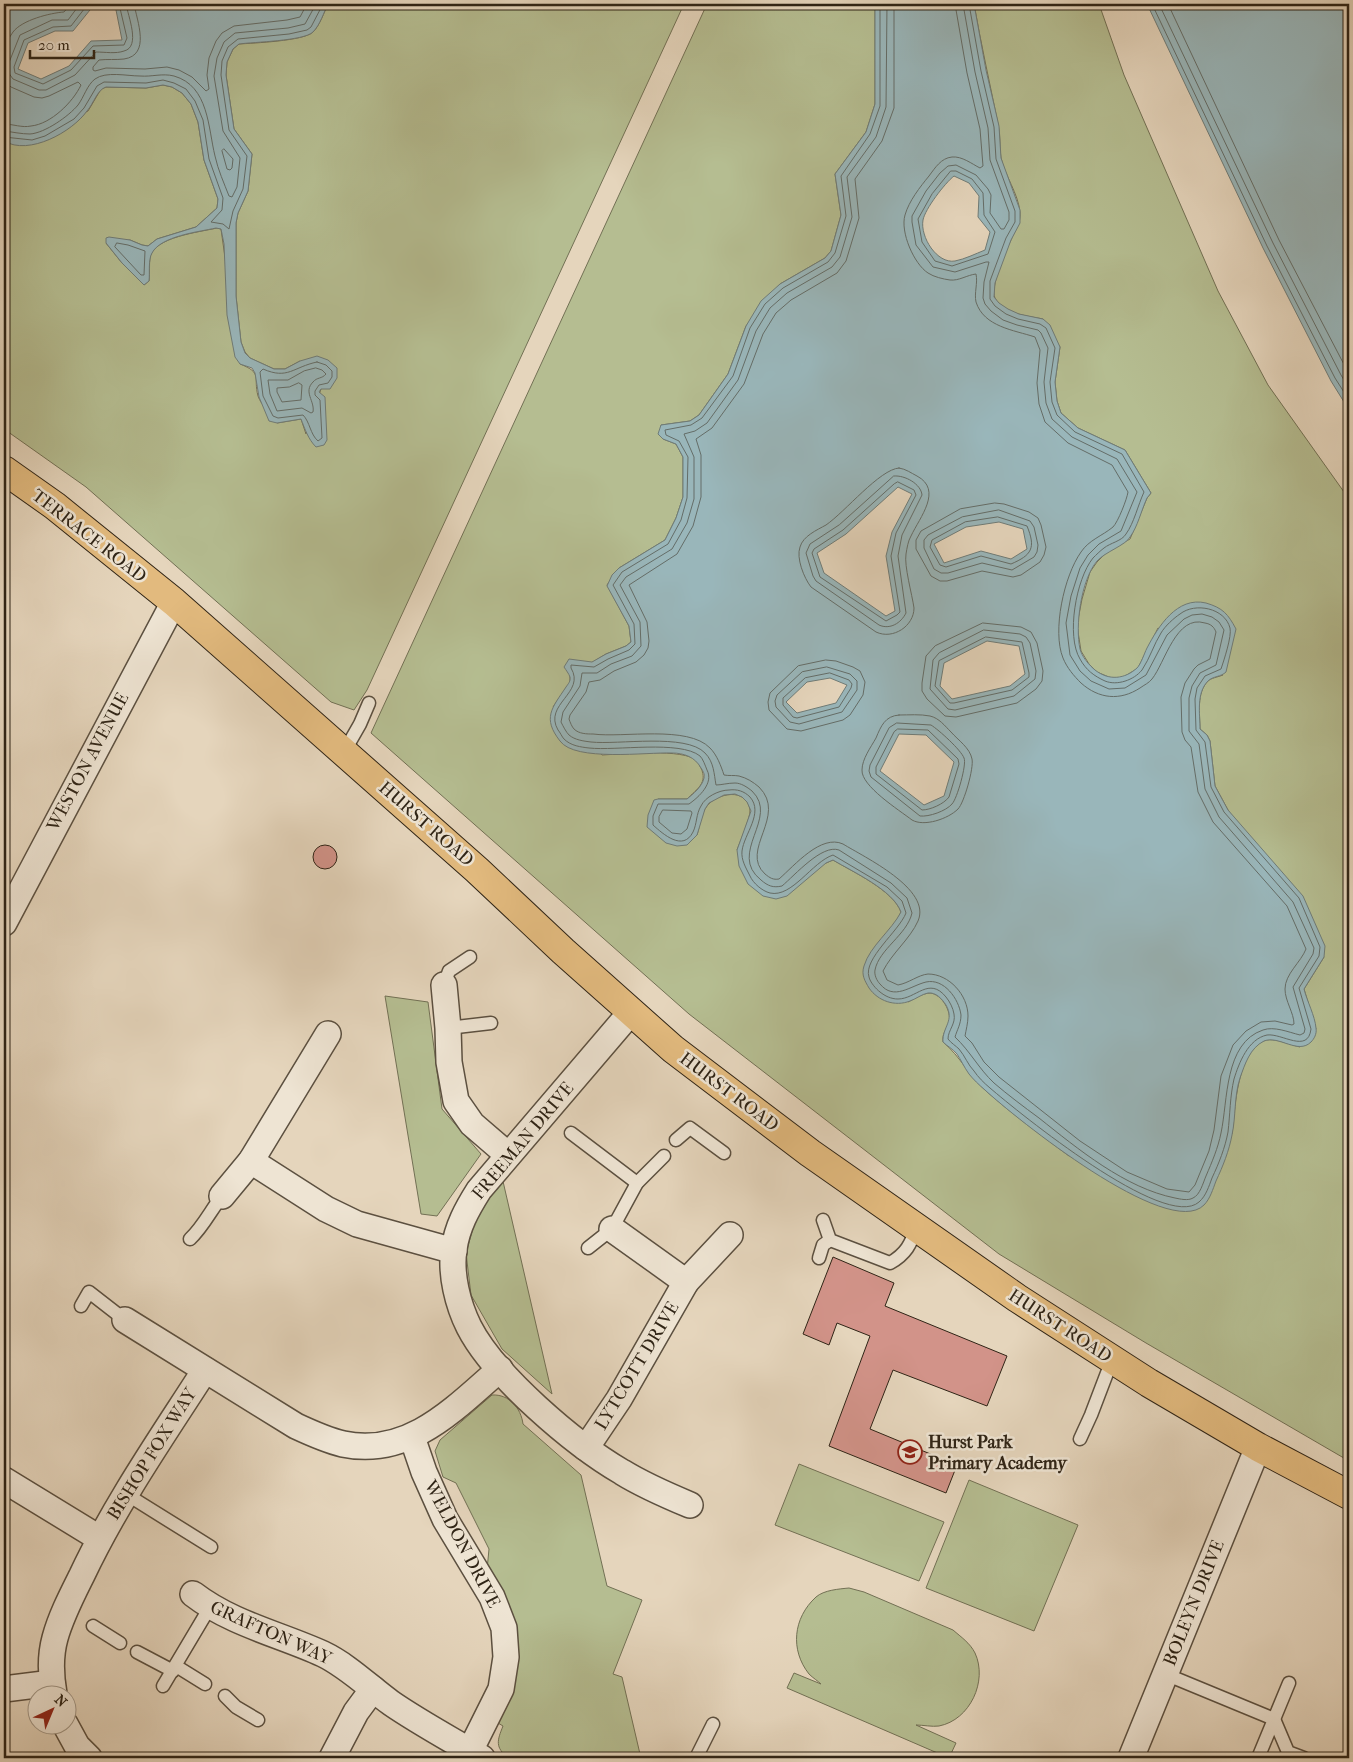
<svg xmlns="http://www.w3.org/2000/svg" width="1353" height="1762" viewBox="0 0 1353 1762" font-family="'IM FELL French Canon',serif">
<rect width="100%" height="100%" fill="#e5d5bc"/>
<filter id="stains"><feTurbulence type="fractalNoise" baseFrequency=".004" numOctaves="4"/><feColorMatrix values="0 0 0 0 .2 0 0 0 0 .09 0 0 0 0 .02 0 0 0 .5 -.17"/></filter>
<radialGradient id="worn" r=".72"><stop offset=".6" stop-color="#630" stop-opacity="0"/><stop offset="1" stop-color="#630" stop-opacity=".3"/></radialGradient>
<!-- green -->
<g fill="#b5bd91" stroke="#727054">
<path d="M328,4H684L367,690L354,710L331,702L86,487L4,429V141L9,144L88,111L101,89L106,87L146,88L163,85L172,87L182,93L191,104L198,122L204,160L218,199L217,208L196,227L157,239L148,246L142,245L130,240L106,243L122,263L144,285L149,281C150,273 149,264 150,257C154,237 200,232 217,228L221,229L240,364C263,373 253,377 258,396C261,405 272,415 277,423L301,419L306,434L321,389L300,361L285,369H274L250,358L245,352L241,342L236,296V223L238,213L248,191L252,154L234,129L226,75L227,62L233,49L239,44C253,43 304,41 313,32C320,25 324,12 328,4Z"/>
<path d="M707,4H875V104L866,132L835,174L841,215L831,251L825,258L780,284L746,326L728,374L699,415L690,421L661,425L663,439L676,444L683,457V497L676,518L665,540L619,568L607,585L629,626L631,642L626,646L606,654L570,676V682L553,707L602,755C621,754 685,748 697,761C699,763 699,765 701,768C708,783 697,789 687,799H658L697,835C700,826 701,813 707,806C717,793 747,787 750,810C751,816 740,842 737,850L826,863L833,860C853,872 893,890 901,912L897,921L908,1002C914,999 923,993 930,993C942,994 952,1012 949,1023C946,1031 942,1033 943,1042C961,1057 968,1075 986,1091C1012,1114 1041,1135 1069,1156L1232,1134C1235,1109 1237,1049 1266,1040C1276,1038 1291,1045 1300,1047L1316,1029L1304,989L1324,957L1228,810L1215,786L1210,741L1207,735L1200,729C1200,714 1196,693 1208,681C1211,678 1218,677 1223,675L1158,628L1138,668L1122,678H1111L1097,672L1089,664L1081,651L1077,625L1082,599L1090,572L1097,562L1107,552L1130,539L1147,498L1151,493L1125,450L1078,428L1061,413L1057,401L1055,382L1060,347L1043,319C1028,316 1003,314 995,298C990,287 1005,252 1011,240C1015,230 1021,224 1020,212C1018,193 1005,176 1001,158C999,147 1001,135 998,124C990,84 981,44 974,4H1099L1124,75L1218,291L1268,385L1349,499V1461L1146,1343L999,1254L689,1014L371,733Z"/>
<polygon points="385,996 428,1002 442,1109 481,1154 437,1216 421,1214"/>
<polygon points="502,1177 552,1394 502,1349 471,1295 466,1253 480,1203"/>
<path d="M492,1395C509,1394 521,1408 523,1424L581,1475L607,1586L642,1600L613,1674L622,1677L640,1754L625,1758H508C495,1747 497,1741 503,1726L498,1723L513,1684L487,1570L489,1549L456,1483L443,1477L435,1451L440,1440Z"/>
<polygon points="799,1464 944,1522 919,1581 775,1525"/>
<polygon points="969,1480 1078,1525 1034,1631 926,1588"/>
<path d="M849,1588L864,1592L953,1630C961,1637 970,1643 975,1653C988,1681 970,1720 939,1726C932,1727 923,1725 916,1725L956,1743L949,1758L787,1688L794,1673L821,1684C818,1681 813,1678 809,1674C790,1650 793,1618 816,1597C824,1590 839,1589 849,1588Z"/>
</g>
<!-- water -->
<g fill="#99b6ba" stroke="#6f7c78" fill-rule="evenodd">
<path d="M4,4H328C324,12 320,25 313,32C304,41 253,42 239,44L233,49L227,62L226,75L234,129L252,154L248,191L238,213L236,223V296L241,342L245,353L250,358L274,369H285L300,361L317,356L328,360L337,368V378L330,389H321L319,392L325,397L327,440L324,445L316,447C308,439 305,429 301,419L277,423L269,421L259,397L255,373L252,368L240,364L235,357L227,315L224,244L221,229L216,228C198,232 161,236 152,253C148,260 150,273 149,281L144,285L122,263L106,243V238L109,237L130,240L142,245L148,246L157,239L196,227L217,208L218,199L204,160L198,122L191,104L182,93L172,87L163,85L146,88L106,87C97,90 94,103 87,111C72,132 29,156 4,141ZM94,5H115L122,40L91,41L69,66L41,79L18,69L28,43L55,31H73Z"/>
<path d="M875,4H974L986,70L999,126L1001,158L1020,210V223L1011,240L995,283L994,297L999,303L1008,309L1019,314L1043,319L1050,325L1060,347L1055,382L1057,401L1061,413L1078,428L1125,450L1151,493L1147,498C1141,511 1138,526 1130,537C1126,545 1105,552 1097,561C1081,580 1075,626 1080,649C1082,657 1089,665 1095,670C1109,681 1125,679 1137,668C1141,664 1144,654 1147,648C1158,627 1177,596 1206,603C1223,608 1228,614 1236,629L1226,672C1221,677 1213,676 1208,681C1196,693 1200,714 1200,729L1207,735L1210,741L1215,786L1228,810L1303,896L1325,946L1324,957L1304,989C1307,1001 1315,1016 1316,1028C1317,1034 1314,1039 1311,1042C1298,1055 1279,1035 1264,1041C1250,1048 1245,1064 1240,1078C1234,1096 1236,1117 1232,1135C1229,1151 1223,1166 1216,1181C1213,1189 1210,1199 1204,1205C1168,1241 1014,1117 985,1090C979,1085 973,1079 969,1074C964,1067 961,1060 957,1054C953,1049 947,1046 943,1042C942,1027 955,1021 946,1005C942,999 936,992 928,993C922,994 916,999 910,1001C895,1007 878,1001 869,988C865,981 861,975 864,966C870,946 891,931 901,912C893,890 853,872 833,860L826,863L787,896L776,899L763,896L748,884L739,866L737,850L751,811L747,802L742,797L735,794L724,795L709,803L705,809L697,835L687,845L677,846L666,843L647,827L648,815L654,800L658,799H687C693,794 702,787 704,778C705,774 703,771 701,768C695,757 684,753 672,753C647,752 575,762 560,741C542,718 552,708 566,687C568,684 571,681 570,677C569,674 566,670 564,667L569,659L592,662L606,654L626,646L631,642L629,626L607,586L612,575L619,568L665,540L676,518L683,497V457L676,444L663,439L658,434L661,425L690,421L699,415L728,374L746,326L761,301L780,284L825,258L831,251L841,215L835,174L866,132L875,104ZM954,176L969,183L979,196L978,217L990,232L985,250C975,254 965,259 955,261C937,264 920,237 923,220C925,209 945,183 954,176ZM898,487L912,494L892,532L886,556L895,611L886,616L824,573L817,553L846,534ZM999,522L1023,529L1027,549L1011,559L981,551L944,563L934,544L966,527ZM987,641L1019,646L1025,674L1010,686L952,699L940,686L944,663ZM830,678L847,685L836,703L797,713L786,702L807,682ZM899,734L926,735L954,762L944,796L924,805L880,771Z"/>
<polygon points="1147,4 1349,4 1349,410 1331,381 1263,248"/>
</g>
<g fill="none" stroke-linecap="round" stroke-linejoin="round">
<!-- shore -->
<g stroke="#646d68" stroke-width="1">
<path d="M80,4L68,20H52L20,35L8,65V72L13,79L39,90H46L75,75L96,52C105,52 116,54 124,51C141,47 128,16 126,4"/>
<polyline points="88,4 71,26 53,27 24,40 14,67 15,73 43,84 71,70 93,46 124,45 127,38 119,4"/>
<path d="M134,4C137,21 151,55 124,59C116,60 107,59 99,60L93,67V70L95,71L106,68L145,69L167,67L179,70L192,77L206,91L209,89L207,75L209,58L216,41L222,33L234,26L287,20L300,17L307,4"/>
<path d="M880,4V106L870,134L841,176L846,216L835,253L828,262L783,288L765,304L750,328L733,376L702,418L691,425L665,430L666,435L679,441L688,457L687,498L681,520L668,544L622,572L613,585L634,624L635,644L629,650L608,659L594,667L571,665V668C586,693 543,704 558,730C560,732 562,737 564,739C571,746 581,747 589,748C616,751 680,740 700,756C703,759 705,765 707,770C714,783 699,797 689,804H658L653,816V825C663,834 683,852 693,832C697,824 696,814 701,806C705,797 719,790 729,790C737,789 744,791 750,797C764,813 744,834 742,851C741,860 746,868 750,876C753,883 762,891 770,893C792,898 812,862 833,855L887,887L902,901L906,913C899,931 863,959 869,977C870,982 876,989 880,992C885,996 891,999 898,999C916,999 929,976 946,997C950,1002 953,1008 954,1014C956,1024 948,1030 948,1039C951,1043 956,1046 959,1049C965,1056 968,1065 974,1071C978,1077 984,1083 990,1088C1018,1112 1165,1232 1199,1202C1206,1196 1209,1186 1212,1178C1219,1163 1225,1148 1228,1132C1230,1115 1230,1096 1234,1079C1239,1063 1248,1039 1267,1035C1282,1033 1308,1054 1311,1029L1299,988L1319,956L1320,947L1299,898L1224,812L1211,787L1205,742L1196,730L1195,699L1197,688L1205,676L1221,669C1224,660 1232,636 1230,628C1225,608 1195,602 1180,614C1174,618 1165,626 1161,633C1154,644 1150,658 1142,670C1134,680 1117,686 1105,681C1094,676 1086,670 1080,659C1066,636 1076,579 1093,558C1096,555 1100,551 1104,548C1110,543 1122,541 1126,534C1134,523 1138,505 1144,492L1122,454L1075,432L1057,415L1052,402L1050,382L1055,348L1046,328L1040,324L1018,319L1006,314L995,306L990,299V281L1006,238L1015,222V211L996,159L994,127L981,71L969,4"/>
<path d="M887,4L886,107L876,137L847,177L852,217L840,257L832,267L787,293L770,308L756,331L738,380L707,423L695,431L684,434L694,457V499L687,523L672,549L626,577L620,585L640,622L641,646L632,656L611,664L597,673H582L580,686L563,712L561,722C563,726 566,732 569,735C575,740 583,741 591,742C618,745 686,733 705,753C714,762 714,774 716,785C721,785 728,783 735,783C741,783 747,787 752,791C780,818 727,853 761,880C768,886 773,888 782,886C795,875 822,844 839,850L891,883L907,898L912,913C907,935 879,949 875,970C874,975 877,981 880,984C894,1001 910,986 926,982C944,978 959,999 961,1015C961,1024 957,1030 955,1037C970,1051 979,1069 994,1083C1008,1095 1024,1107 1039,1118C1078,1149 1125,1188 1175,1198C1180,1199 1188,1201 1193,1198C1200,1195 1203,1183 1206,1176C1212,1162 1218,1148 1221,1133C1228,1101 1224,1043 1263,1030C1274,1026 1288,1032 1300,1035L1304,1033L1305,1029L1293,987L1313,954L1314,948L1293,902L1219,817L1205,789L1199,744L1189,731V698L1192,686L1200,673L1216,665L1224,630L1219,622L1212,617L1202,614L1192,615L1184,619L1167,635L1146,675L1125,688L1109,689L1091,681L1080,671L1070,655L1066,623L1071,596L1080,568L1088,555L1099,544L1121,531L1137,492L1117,459L1072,437L1052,419L1046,403L1044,382L1048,348L1041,333L1038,330L1017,325L1003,320L991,311L985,304L983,298L984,282L989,262H986L955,272L933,267L916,245L912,222V216L926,191L940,173L948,166L956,165L976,175L988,189L991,195L990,213L1001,229H1004L1009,220V212L990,160L988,128L975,72L963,4"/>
<path d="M894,4V108L882,141L855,179L859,218L846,261L837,273L791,300L776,313L763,334L744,384L712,428L696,439L701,455V497L693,526L677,554L629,585L647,622L649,641L648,648L644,655L636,662L614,671L600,680L589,682L586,692L570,715L569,719C570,722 572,727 574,729C579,734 587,734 593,734C623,738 688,725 710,748C717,755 721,766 724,775C729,776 734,775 739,776C747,778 753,782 759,787C788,816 739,850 765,874C770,878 773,880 779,879C795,865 821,834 843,844C864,857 932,889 918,921C910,939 892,953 883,971L887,980L898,985C909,983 918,975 928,974C949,974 968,995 968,1016C968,1023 966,1030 965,1036L972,1043L984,1062L999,1077L1080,1141L1127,1172L1167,1189L1189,1192L1195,1185L1209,1151L1214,1130L1221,1076L1233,1045L1246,1031L1261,1022L1275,1021L1292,1025L1294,1024C1294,1013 1285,1001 1285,989C1285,974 1301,962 1306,949L1287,906L1213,822L1198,792L1191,747L1185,740L1182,732L1181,697L1185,683L1194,669L1198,665L1210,659L1216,632C1214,627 1211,624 1205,623C1176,614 1165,663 1152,679C1149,683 1144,685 1140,688C1120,701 1099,699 1081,683C1074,676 1067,668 1063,658C1052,631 1064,576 1081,552C1089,540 1102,536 1113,527C1118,522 1127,499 1128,492L1112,465L1068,443L1045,422L1039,404L1037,383L1040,350L1035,337C1014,330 984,327 976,302C974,293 978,283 976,274C967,275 959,281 950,280C943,279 934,277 928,273C914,264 900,232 905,215C909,201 920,187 929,176C935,168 941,158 952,157C962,156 972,164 980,168L983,166L980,129L967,73L955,4"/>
<polyline points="1152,4 1267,246 1335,378 1349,400"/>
<polyline points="1159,4 1273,243 1341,375 1349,388"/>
<polyline points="1168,4 1279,240 1349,374"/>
<path d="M4,54C6,47 8,38 13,32C22,20 50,13 64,12L71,4"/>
<path d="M4,80L11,87L34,97L42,98L49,96L78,82L81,85C73,102 51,124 31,126C22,128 13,124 4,124"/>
<path d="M4,131C13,132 21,134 30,134C45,133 69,116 78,105C84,97 87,85 95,79C106,71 127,76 140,76C152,77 162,73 174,76C209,86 208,128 215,156C218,170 224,183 229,196L232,197L237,187L240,158L223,131L214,76L217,58L224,42L235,33L288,28L305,24L316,4"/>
<polyline points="4,137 32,140 45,136 74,119 84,108 97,86 104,82 146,83 163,80 174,83 186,89 195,101 203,120 209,159 223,198 222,210 211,222 223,224 229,229 233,211 243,189 247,156 229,130 221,75 222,61 228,47 238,39 289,34 307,30 311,27 323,4"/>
<polygon points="224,149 233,159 232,168 230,170 227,169 222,151"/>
<polygon points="951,171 956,171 972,179 983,193 984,215 995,232 988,254 952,266 935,261 922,242 918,219 932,194"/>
<polygon points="117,243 128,245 145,251 144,275 141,275 115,247"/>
<path d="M317,362L326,365L332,371V377L328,383L319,385L315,391V395L320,400L322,438L318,441C310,434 310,422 303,415L278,418L273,416L263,396L260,372L263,369C288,380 293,367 317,362Z"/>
<path d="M316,368L322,370L326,374C322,379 317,377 313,382C303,392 315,401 313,412L311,413L302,408L277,411L270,394L268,380H288L304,371Z"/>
<polygon points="299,383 302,385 301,400 282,402 277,392 277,388 289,387"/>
<path d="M899,468C906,469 911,473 917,476C943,490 920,517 911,536C908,541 907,548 906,554C904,566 912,594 914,608C914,626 893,640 876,632L811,587C804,578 796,558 800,547C803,536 817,530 826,525C845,512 880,469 899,468Z"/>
<path d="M894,476C905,475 921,484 922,495L902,535L898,556L906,613C901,623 890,630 879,625L816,581L813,576L806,553L810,544L839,525Z"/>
<polygon points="898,482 914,490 916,495 896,533 891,556 900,612 897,615 886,621 820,577 812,553 814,549 843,530 894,484"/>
<polygon points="995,503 1004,504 1029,512 1038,518 1041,525 1046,547 1044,555 1040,562 1021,575 1013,577 982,571 947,581 940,581 931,576 916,549 916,540 921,531 960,509"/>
<polygon points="999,510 1030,521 1034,527 1038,545 1037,552 1034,557 1012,570 982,563 948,573 941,573 934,569 924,548 924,540 928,535 962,517"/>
<path d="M998,517L1027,526C1036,548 1032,555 1011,564L981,556L946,567L940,565L930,547L932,540L965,522Z"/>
<polygon points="983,623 1021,627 1031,632 1037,643 1043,671 1042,681 1036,689 1017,703 956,717 945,716 927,699 922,691 922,683 926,656 935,646"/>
<polygon points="984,630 1020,634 1026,637 1030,643 1036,671 1035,679 1014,696 955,710 948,709 930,689 933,660 939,653"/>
<polygon points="986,637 1022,642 1029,673 1029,677 1012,690 954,703 950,703 935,686 939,661"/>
<polygon points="826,660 836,661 853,667 860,671 865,682 863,695 850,715 843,720 801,731 787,729 769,710 768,702 770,693 798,666"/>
<polygon points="827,667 850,674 857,681 857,690 842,712 799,724 790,722 776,707 775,701 777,695 802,672"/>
<polygon points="830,673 849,680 852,684 851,688 839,707 797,718 793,717 783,705 783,698 805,678"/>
<path d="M899,715C909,715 920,714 930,716C939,718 945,726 951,732C958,740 970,748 972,759C974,768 964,803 958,809C948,819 924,827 912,820C899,810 861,786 862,770C862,759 871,747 876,738C881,726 885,716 899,715Z"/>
<path d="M897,723L931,725C939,730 961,750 964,758C967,764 957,799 952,804C946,811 929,817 920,816L871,777L869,771L870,765L889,728Z"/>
<path d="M898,729L928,730L958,759L959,764L949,797C944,804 930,810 922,810L876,774V767L894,732Z"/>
<polygon points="663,810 691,811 692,813 687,829 681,834 672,833 659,822 659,817"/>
</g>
</g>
<!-- building -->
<g fill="#d29389" stroke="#2f2416">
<circle cx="325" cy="857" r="12"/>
<polygon points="833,1257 894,1283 885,1306 1007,1356 987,1406 893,1370 870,1429 957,1465 946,1493 829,1446 870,1336 837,1323 829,1345 803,1334"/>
</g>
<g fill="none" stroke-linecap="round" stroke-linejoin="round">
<!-- lane casing -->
<g stroke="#5c5040" stroke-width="15">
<g id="lane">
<polyline points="344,752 360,724 369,703"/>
<polyline points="444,985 449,971 470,957"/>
<polyline points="448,1028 491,1023"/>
<polyline points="571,1133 637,1183"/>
<polyline points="676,1140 690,1128 724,1153"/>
<path d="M823,1220L830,1240L890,1263C906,1254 911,1244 916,1228"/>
<path d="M190,1239C203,1227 211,1210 222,1196"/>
<polyline points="588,1248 612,1229 637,1183 664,1156"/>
<polyline points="819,1258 823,1245 830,1240"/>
<polyline points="81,1306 89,1292 125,1320"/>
<polyline points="1080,1439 1091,1415 1112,1360"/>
<polyline points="126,1494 211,1547"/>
<polyline points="93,1626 120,1643"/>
<polyline points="137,1652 173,1671"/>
<polyline points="176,1666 205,1684"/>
<polyline points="1165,1674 1274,1719 1288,1752 1304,1758"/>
<polyline points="163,1686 210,1607"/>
<polyline points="225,1696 236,1707 258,1720"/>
<polyline points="696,1758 713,1724"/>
<polyline points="1258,1758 1289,1683"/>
</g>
</g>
<!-- street casing -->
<g stroke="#5c5040" stroke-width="28">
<g id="street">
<polyline points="4,923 174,602"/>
<polyline points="444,985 448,1028 449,1062 456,1101 472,1124 508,1155"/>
<path d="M631,1012L479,1190C467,1209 457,1227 454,1249C450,1274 458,1305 469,1327C494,1376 574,1444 622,1472C643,1485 666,1495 690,1505"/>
<polyline points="251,1161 326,1209 357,1224 454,1251"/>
<polyline points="222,1196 251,1161 328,1034"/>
<polyline points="612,1229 686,1282"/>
<path d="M125,1320L296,1426C311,1433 326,1440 343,1444C409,1458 455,1408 500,1369"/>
<polyline points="412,1437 424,1472 445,1519 492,1597 504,1628 506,1657 501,1689 470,1751"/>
<polyline points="586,1448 619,1399 686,1282 730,1235"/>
<polyline points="4,1480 99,1538"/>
<path d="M193,1594C232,1624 279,1634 323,1654C348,1666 369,1687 391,1703C420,1723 452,1740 482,1758"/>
<polyline points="4,1689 52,1683"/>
<path d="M54,1694C51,1677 50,1656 55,1638C61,1616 72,1595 82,1575C116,1503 162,1437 205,1370"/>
<polyline points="65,1724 77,1746 89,1758"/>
<polyline points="332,1758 356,1712 373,1689"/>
<polyline points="1131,1758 1258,1447"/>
</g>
</g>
<!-- primary casing -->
<g stroke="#2f2416" stroke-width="30">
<polyline id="primary" points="4,470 55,506 174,602 477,870 563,951 673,1049 810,1153 1017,1298 1149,1383 1258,1447 1349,1495"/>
</g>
<!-- lane -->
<use href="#lane" stroke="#eee4d3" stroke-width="12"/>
<!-- street -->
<use href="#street" stroke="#eee4d3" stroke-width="25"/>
<!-- primary -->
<use href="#primary" stroke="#e2ba7e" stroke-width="28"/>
</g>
<!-- icons -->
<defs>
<g id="school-ring" transform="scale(1.25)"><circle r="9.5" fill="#eee4d3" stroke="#8f2418" stroke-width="1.5"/><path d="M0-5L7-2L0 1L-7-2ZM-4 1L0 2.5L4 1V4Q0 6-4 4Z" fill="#8f2418"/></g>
</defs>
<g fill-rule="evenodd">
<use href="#school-ring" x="910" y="1452"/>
</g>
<g text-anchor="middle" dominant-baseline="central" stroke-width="5" stroke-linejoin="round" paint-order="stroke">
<!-- street labels -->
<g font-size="18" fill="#2f2416" stroke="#eee4d3">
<text transform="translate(89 536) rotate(38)">TERRACE ROAD</text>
<text transform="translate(88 762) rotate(-62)">WESTON AVENUE</text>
<text transform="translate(426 824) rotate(41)">HURST ROAD</text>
<text transform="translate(729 1092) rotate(37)">HURST ROAD</text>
<text transform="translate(523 1141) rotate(-50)">FREEMAN DRIVE</text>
<text transform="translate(1060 1326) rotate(33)">HURST ROAD</text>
<text transform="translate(637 1366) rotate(-59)">LYTCOTT DRIVE</text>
<text transform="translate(152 1454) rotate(-58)">BISHOP FOX WAY</text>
<text transform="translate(462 1544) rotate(62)">WELDON DRIVE</text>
<text transform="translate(1194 1603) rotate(-68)">BOLEYN DRIVE</text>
<text transform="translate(271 1633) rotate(24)">GRAFTON WAY</text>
</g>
<!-- poi labels -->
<g font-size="18" font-weight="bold" fill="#2f2416" stroke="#eee4d3" text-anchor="start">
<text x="928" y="1442">Hurst Park<tspan x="928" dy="21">Primary Academy</tspan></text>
</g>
</g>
<!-- margin -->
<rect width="1353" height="1762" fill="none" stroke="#e5d5bc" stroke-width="20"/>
<rect x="5" y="5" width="1343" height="1752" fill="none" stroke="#2f2416" stroke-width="2.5"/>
<rect x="10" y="10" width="1333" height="1742" fill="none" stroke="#2f2416"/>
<!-- north arrow -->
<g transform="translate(52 1710) rotate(44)"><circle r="24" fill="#eee4d3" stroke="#a29787"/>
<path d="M0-4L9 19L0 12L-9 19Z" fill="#8f2418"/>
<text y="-8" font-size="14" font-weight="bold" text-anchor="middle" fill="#2f2416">N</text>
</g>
<!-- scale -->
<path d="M30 50v8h64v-8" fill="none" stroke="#2f2416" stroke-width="2.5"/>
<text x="38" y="50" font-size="15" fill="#2f2416" stroke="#eee4d3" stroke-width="4" paint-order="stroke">20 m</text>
<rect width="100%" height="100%" filter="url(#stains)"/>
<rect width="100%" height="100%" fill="url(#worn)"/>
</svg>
